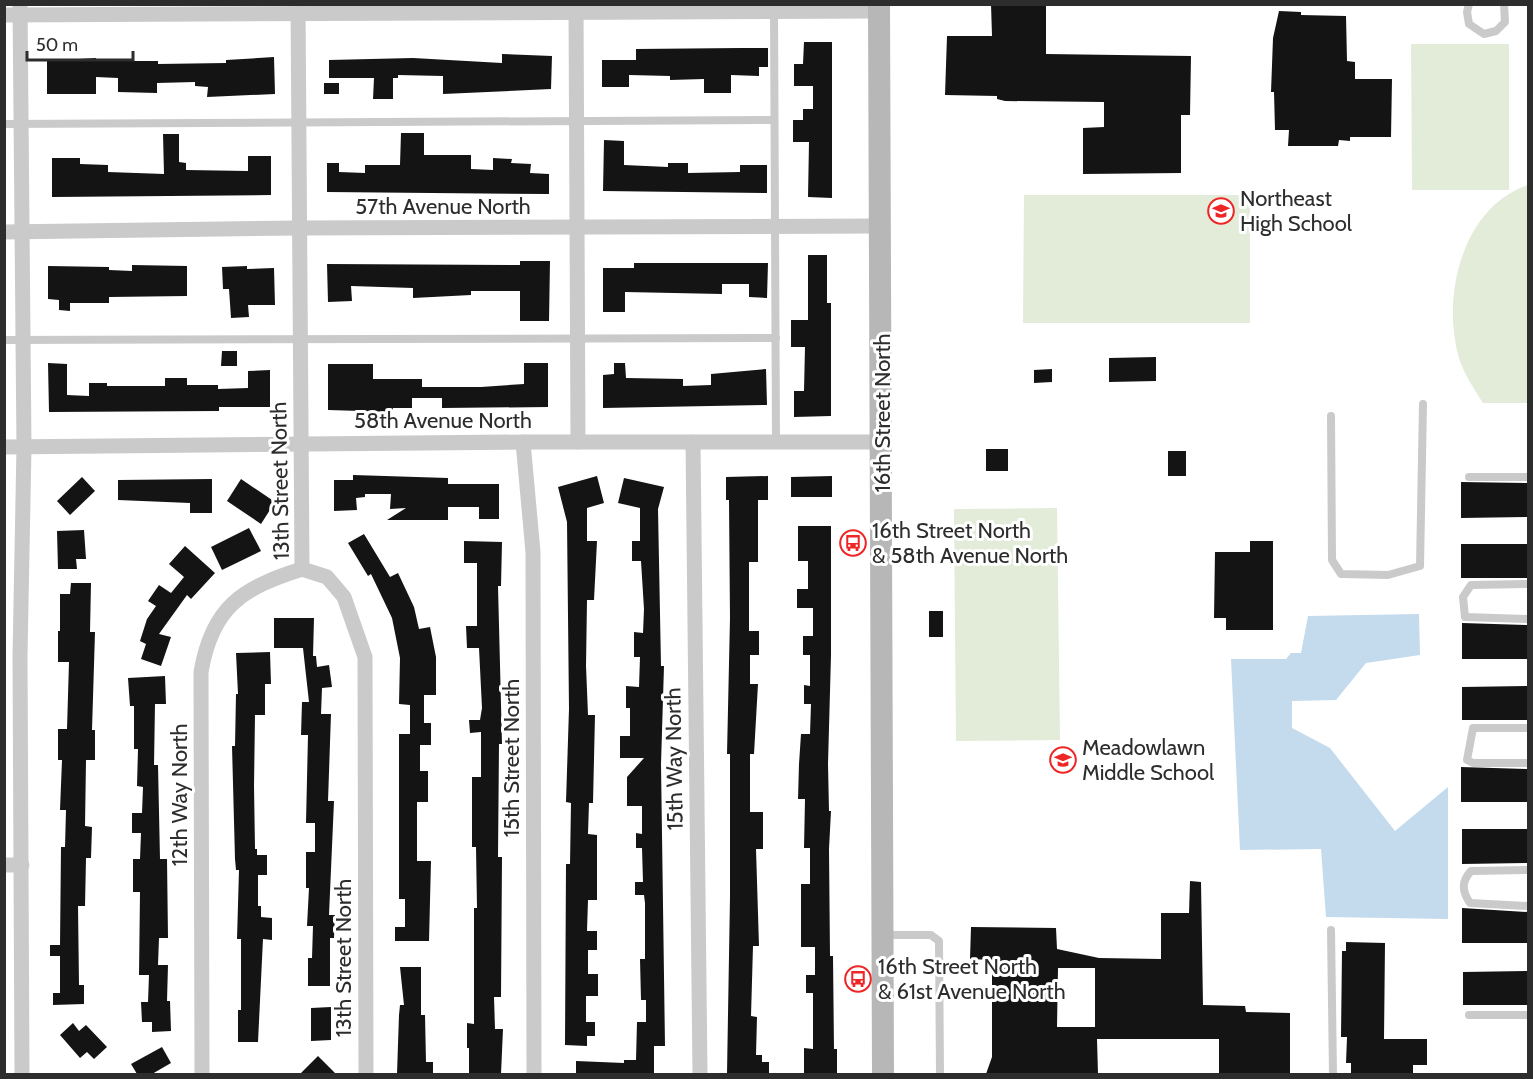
<svg xmlns="http://www.w3.org/2000/svg" width="1533" height="1079" viewBox="0 0 1533 1079" font-family="Cabin,sans-serif">
<rect width="100%" height="100%" fill="#fff"/>
<!-- green -->
<g fill="#e2ecd9">
<polygon points="1411,44 1509,44 1509,190 1412,190"/>
<path d="M1528,185V403H1483C1474,389 1464,374 1459,358C1441,297 1462,207 1528,185Z"/>
<polygon points="1024,195 1250,195 1250,323 1023,323"/>
<polygon points="1057,508 1060,740 956,741 954,509"/>
</g>
<!-- water -->
<polygon fill="#c4daed" points="1419,614 1420,655 1366,663 1336,700 1292,701 1292,728 1330,748 1395,831 1448,787 1448,919 1326,917 1321,849 1240,850 1231,659 1286,659 1291,653 1301,653 1308,616"/>
<!-- building -->
<g fill="#141414" fill-rule="evenodd">
<polygon points="991,4 1046,4 1046,54 1191,56 1190,115 1181,115 1181,173 1083,174 1083,128 1104,127 1104,102 1005,101 997,99 997,96 945,95 947,36 992,36"/>
<polygon points="1279,11 1301,12 1301,15 1346,16 1347,61 1355,62 1355,79 1392,79 1391,137 1350,137 1350,141 1339,140 1338,146 1288,146 1289,130 1275,130 1274,92 1271,92 1273,38"/>
<polygon points="804,42 832,42 832,198 808,197 809,142 793,142 793,120 803,120 803,109 813,109 813,86 794,86 794,64 803,64"/>
<polygon points="741,48 768,48 768,67 759,67 759,76 731,75 731,93 704,93 704,79 670,80 670,76 629,75 629,87 602,87 602,60 636,60 636,49"/>
<polygon points="502,54 552,56 551,89 443,94 443,76 398,75 398,78 393,78 393,99 373,99 374,78 329,78 329,60 413,58 502,63"/>
<polygon points="274,57 275,94 207,97 208,87 195,86 195,82 157,83 157,93 118,92 118,78 96,77 96,94 47,94 47,61 96,58 96,61 158,61 158,64 226,63 226,60"/>
<rect x="324" y="83" width="15" height="11"/>
<polygon points="401,133 424,133 424,155 471,155 471,169 493,170 493,158 512,159 511,163 531,164 530,173 549,174 549,194 327,192 327,163 339,163 339,172 365,173 365,165 400,165"/>
<polygon points="163,134 179,134 179,162 186,163 186,170 248,171 248,156 271,156 271,195 52,197 52,158 80,158 80,164 108,165 108,172 164,174"/>
<polygon points="604,140 624,141 624,165 668,167 668,163 688,163 688,173 740,172 740,165 767,165 767,193 603,191"/>
<polygon points="808,255 827,255 827,303 831,303 831,416 794,417 794,391 804,391 805,347 791,347 791,320 808,320"/>
<polygon points="520,261 550,261 549,321 520,321 520,291 471,291 471,295 413,298 413,288 351,286 352,301 328,302 327,264 520,265"/>
<polygon points="634,263 768,263 767,298 749,297 749,284 722,284 722,294 625,292 625,312 603,312 603,268 634,268"/>
<polygon points="132,265 187,266 187,296 109,297 109,303 70,303 70,311 59,310 59,300 48,299 48,266 109,267 109,270 132,271"/>
<polygon points="247,266 247,269 274,268 275,305 248,305 249,317 231,318 229,289 223,289 222,267"/>
<polygon points="222,351 237,351 237,366 221,366"/>
<polygon points="1156,357 1156,381 1109,382 1109,358"/>
<polygon points="48,363 67,364 67,395 89,396 89,383 107,383 107,386 165,386 165,378 187,378 187,385 218,385 218,389 248,388 248,371 270,370 270,407 219,407 219,411 49,412"/>
<polygon points="524,363 548,363 548,407 442,408 442,398 412,398 412,408 393,408 393,412 328,410 328,364 373,364 373,379 422,379 422,387 481,387 524,384"/>
<polygon points="614,363 625,363 626,378 683,379 683,386 711,385 711,374 766,369 767,405 603,408 603,375 614,374"/>
<polygon points="1052,369 1052,382 1034,383 1034,370"/>
<rect x="986" y="449" width="22" height="22"/>
<rect x="1168" y="451" width="18" height="25"/>
<polygon points="353,475 448,478 448,484 499,484 499,519 479,519 479,507 448,507 448,520 387,520 406,508 390,509 391,494 365,494 365,497 356,498 357,510 334,511 334,480 353,480"/>
<polygon points="597,476 604,503 587,508 587,541 597,541 594,600 587,600 586,666 588,715 595,715 593,803 589,803 588,834 597,835 597,900 588,900 587,931 597,931 597,950 588,950 588,974 598,974 598,996 586,996 586,1022 595,1022 595,1036 587,1036 587,1046 565,1045 566,864 570,864 571,803 566,802 569,709 567,522 558,487"/>
<polygon points="768,476 768,500 758,500 758,562 749,562 749,631 759,631 759,655 750,655 750,684 758,684 754,754 750,754 750,812 763,812 763,849 756,849 759,946 753,946 751,1016 757,1017 756,1055 762,1055 762,1062 769,1062 769,1074 727,1074 730,897 730,754 727,754 730,618 729,500 726,500 726,477"/>
<polygon points="832,476 832,497 791,497 791,477"/>
<polygon points="82,477 95,491 70,515 57,501"/>
<polygon points="624,478 664,487 658,509 661,666 664,666 661,764 665,1046 654,1046 654,1074 576,1074 576,1061 624,1063 624,1060 636,1060 637,1022 646,1022 646,1000 641,1000 640,959 645,959 645,903 644,895 635,895 635,882 643,882 642,848 636,848 636,833 642,834 642,806 627,806 627,777 644,758 620,758 620,736 630,736 630,708 626,708 626,686 639,687 640,657 634,657 634,632 643,633 644,609 641,561 632,561 632,541 640,541 640,508 618,503"/>
<polygon points="212,479 212,513 190,513 190,503 118,500 118,480"/>
<polygon points="241,479 275,502 261,524 227,501"/>
<polygon points="1461,482 1528,483 1528,517 1461,518"/>
<polygon points="798,526 831,526 831,655 828,764 829,811 831,811 829,849 830,956 833,956 834,1049 837,1049 837,1074 804,1074 804,1048 813,1049 813,993 806,993 806,975 815,975 815,947 801,947 801,884 810,884 810,848 804,848 805,799 798,799 799,764 801,734 810,734 811,704 804,704 804,685 810,686 810,655 803,655 803,636 813,636 813,608 797,608 797,589 808,589 808,561 798,561"/>
<polygon points="249,528 261,551 222,570 211,547"/>
<polygon points="84,530 86,559 76,559 77,569 58,569 57,531"/>
<polygon points="364,534 390,577 398,573 414,607 419,629 430,627 436,657 436,695 424,695 424,723 431,723 431,745 420,745 420,771 428,771 428,802 417,802 417,861 431,861 429,941 395,941 395,927 405,927 405,899 399,899 399,734 410,734 410,705 399,704 400,658 392,618 371,574 368,576 348,543"/>
<polygon points="464,541 502,542 501,586 498,586 502,744 499,744 498,857 502,857 501,997 494,997 495,1029 503,1029 501,1074 469,1074 469,1048 467,1048 467,1023 474,1024 474,908 477,908 476,847 472,847 472,777 481,777 481,732 470,733 469,720 480,720 482,708 479,648 467,648 466,626 477,626 477,563 464,563"/>
<polygon points="1250,541 1273,541 1273,630 1226,630 1226,618 1214,618 1215,552 1250,552"/>
<rect x="1461" y="544" width="67" height="34"/>
<polygon points="185,546 215,573 191,599 187,595 159,634 171,637 161,666 141,659 146,644 140,641 147,619 156,606 148,601 159,585 171,593 184,577 169,564"/>
<polygon points="71,583 91,583 90,632 95,632 92,730 95,730 95,760 86,760 85,826 92,827 91,858 86,858 85,906 78,906 79,985 84,985 84,1004 53,1005 53,993 60,993 60,956 50,956 50,945 60,945 61,847 65,847 66,810 60,810 62,760 58,760 58,729 67,729 69,662 58,662 58,631 60,631 60,594 70,594"/>
<rect x="929" y="611" width="14" height="26"/>
<polygon points="274,618 314,618 313,656 316,656 317,667 329,665 332,687 322,688 321,714 331,714 328,801 334,801 329,915 335,915 334,938 330,938 330,986 308,986 308,958 312,958 313,926 307,926 309,888 306,888 306,852 315,852 315,823 306,823 308,735 301,735 302,702 309,702 303,648 274,648"/>
<polygon points="1462,623 1528,625 1528,659 1462,659"/>
<polygon points="270,652 271,684 265,684 265,715 255,715 254,786 255,849 257,849 257,855 267,855 267,875 258,875 258,906 261,906 261,917 272,918 272,940 263,939 258,1042 238,1042 238,1010 241,1010 241,939 237,939 239,870 236,870 235,859 232,746 235,746 236,694 238,694 236,653"/>
<polygon points="165,676 166,704 155,704 154,765 158,765 160,859 167,859 168,938 159,938 158,965 168,965 167,1001 170,1001 171,1031 152,1032 152,1022 142,1022 141,1002 148,1002 149,975 139,975 140,892 133,892 133,859 140,859 141,833 132,833 132,813 142,813 143,787 137,786 138,749 134,749 134,706 130,706 128,678"/>
<polygon points="1528,686 1528,720 1462,720 1462,687"/>
<polygon points="1461,767 1528,769 1528,802 1461,802"/>
<polygon points="1462,829 1528,829 1528,863 1462,864"/>
<path d="M1190,881L1201,882L1203,1005L1245,1006L1246,1012L1290,1013V1074H1219V1039H1097L1098,1074H986L992,1057V960L970,959L971,927L1056,928L1057,949L1099,958L1161,959V913H1189ZM1058,968H1095V1027H1057Z"/>
<polygon points="1462,908 1528,912 1528,943 1462,943"/>
<polygon points="1346,942 1385,943 1384,1039 1427,1039 1427,1065 1413,1065 1413,1074 1351,1074 1351,1063 1346,1063 1347,1037 1341,1037 1342,951 1346,951"/>
<polygon points="400,967 421,967 421,1015 425,1015 426,1062 433,1062 433,1074 397,1074 399,1015 400,1005 404,1005"/>
<polygon points="1528,971 1528,1005 1463,1005 1463,972"/>
<polygon points="331,1007 331,1040 311,1041 311,1008"/>
<polygon points="73,1023 79,1031 86,1025 107,1047 94,1059 87,1052 80,1058 60,1035"/>
<polygon points="162,1047 171,1063 152,1074 137,1074 131,1064"/>
<polygon points="318,1056 336,1074 300,1074"/>
</g>
<g fill="none" stroke-linecap="round" stroke-linejoin="round">
<!-- lane -->
<g stroke="#cacaca" stroke-width="8">
<polyline points="1469,4 1467,12 1469,24 1484,34 1496,31 1505,22 1504,4"/>
<polyline points="774,9 776,442"/>
<polyline points="4,124 774,120"/>
<polyline points="4,340 776,338"/>
<polyline points="1331,416 1332,560 1341,574 1388,575 1420,566 1423,404"/>
<polyline points="1469,477 1528,477"/>
<polyline points="1528,584 1471,585 1463,597 1465,617 1528,619"/>
<polyline points="1528,728 1473,728 1467,760 1473,763 1528,763"/>
<path d="M1528,870L1471,871C1461,882 1462,891 1470,903L1528,906"/>
<polyline points="1331,930 1333,1074"/>
<polyline points="884,935 931,935 939,941 940,1074"/>
<polyline points="1469,1015 1528,1015"/>
</g>
<!-- street -->
<g stroke="#cacaca" stroke-width="15">
<polyline points="20,4 24,447 20,656 22,1074"/>
<polyline points="298,4 302,569 327,577 344,597 365,657 366,1074"/>
<polyline points="576,4 578,442"/>
<polyline points="4,15 879,11"/>
<polyline points="4,232 298,228 882,226"/>
<polyline points="523,442 533,552 534,1074"/>
<polyline points="693,442 700,1074"/>
<polyline points="4,447 523,442 882,442"/>
<polyline points="4,865 22,865"/>
<path d="M202,1074L201,672C212,607 242,588 302,569"/>
</g>
<!-- secondary -->
<polyline stroke="#b7b7b7" stroke-width="22" points="879,4 883,1074"/>
</g>
<!-- icons -->
<defs>
<g id="school-ring" transform="scale(1.35)"><circle r="9.5" fill="#fff" stroke="#ee2626" stroke-width="1.5"/><path d="M0-5L7-2L0 1L-7-2ZM-4 1L0 2.5L4 1V4Q0 6-4 4Z" fill="#ee2626"/></g>
<g id="bus-ring" transform="scale(1.35)"><circle r="9.5" fill="#fff" stroke="#ee2626" stroke-width="1.5"/><path d="M-5-6H5V4H4V6H2V4H-2V6H-4V4H-5ZM-3.5-4V0h7V-4ZM-3.5 1.2v1.5H-2V1.2ZM2 1.2v1.5H3.5V1.2Z" fill="#ee2626"/></g>
</defs>
<g fill-rule="evenodd">
<use href="#school-ring" x="1221" y="211"/>
<use href="#bus-ring" x="853" y="543"/>
<use href="#school-ring" x="1063" y="760"/>
<use href="#bus-ring" x="858" y="979"/>
</g>
<g text-anchor="middle" dominant-baseline="central" stroke-width="6" stroke-linejoin="round" paint-order="stroke">
<!-- poi labels -->
<g font-size="22" fill="#2d2d2d" stroke="#fff" text-anchor="start">
<text x="1240" y="198">Northeast<tspan x="1240" dy="25">High School</tspan></text>
<text x="872" y="530">16th Street North<tspan x="872" dy="25">&amp; 58th Avenue North</tspan></text>
<text x="1082" y="747">Meadowlawn<tspan x="1082" dy="25">Middle School</tspan></text>
<text x="878" y="966">16th Street North<tspan x="878" dy="25">&amp; 61st Avenue North</tspan></text>
</g>
<!-- street labels -->
<g font-size="22" fill="#2d2d2d" stroke="#fff">
<text x="443" y="206">57th Avenue North</text>
<text transform="translate(882 413) rotate(-90)">16th Street North</text>
<text x="443" y="420">58th Avenue North</text>
<text transform="translate(280 481) rotate(-91)">13th Street North</text>
<text transform="translate(511 758) rotate(-90)">15th Street North</text>
<text transform="translate(674 759) rotate(-91)">15th Way North</text>
<text transform="translate(179 795) rotate(-90)">12th Way North</text>
<text transform="translate(343 958) rotate(-90)">13th Street North</text>
</g>
</g>
<!-- border -->
<rect width="1533" height="1079" fill="none" stroke="#2d2d2d" stroke-width="12"/>
<!-- scale -->
<path d="M27 51v9h106v-9" fill="none" stroke="#2d2d2d" stroke-width="3"/>
<text x="36" y="51" font-size="18" fill="#2d2d2d" stroke="#ffffff" stroke-width="4.5" paint-order="stroke">50 m</text>
</svg>
